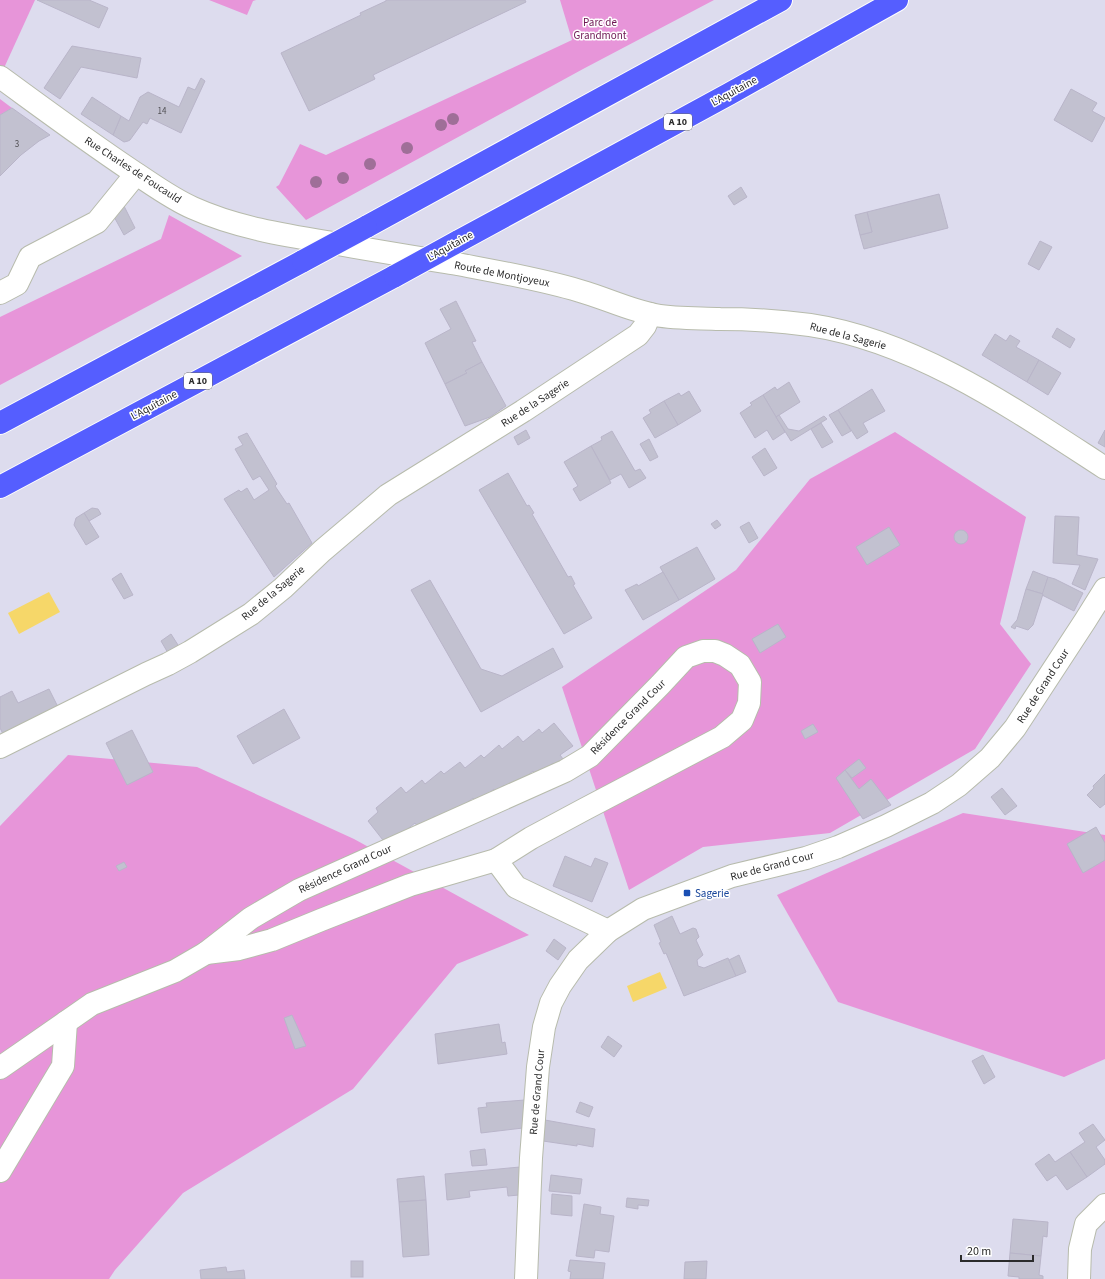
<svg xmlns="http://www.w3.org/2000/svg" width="1105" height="1279" viewBox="0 0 1105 1279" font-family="'Source Sans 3',sans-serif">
<rect width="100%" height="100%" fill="#dddcee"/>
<!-- green -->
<g fill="#e795d9">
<polygon points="0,0 35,0 4,68 0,65"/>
<polygon points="209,0 256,0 253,1 247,15"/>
<polygon points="560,0 714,0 583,69 306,220 276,187 279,185 300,144 326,155 572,40"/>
<polygon points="0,99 12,108 0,115"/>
<polygon points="169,215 242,256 0,385 0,317 161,239"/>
<polygon points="895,432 1026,517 1000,624 1031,664 975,749 830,833 703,847 629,890 562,687 736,570 810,479"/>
<polygon points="68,755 197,767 354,839 529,935 457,964 353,1089 183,1193 115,1270 109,1279 0,1279 0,826"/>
<polygon points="963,813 1105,835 1105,1059 1064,1077 838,1002 777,895"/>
</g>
<!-- water -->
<g fill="#f6d769">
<polygon points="49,592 60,612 19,634 8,613"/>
<polygon points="660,972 667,988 633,1002 627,986"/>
</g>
<!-- building -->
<g fill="#c2c1d0" stroke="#b9b5c9">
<polygon points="37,0 89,0 108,8 99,28"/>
<polygon points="386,0 525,0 526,2 373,75 375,79 309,111 281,53 361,15 360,13 386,1"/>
<polygon points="72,46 141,58 137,78 81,67 60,99 44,88"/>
<polygon points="201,78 205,81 181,133 150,118 147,124 143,122 130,140 128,141 124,142 113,135 121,116 129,121 140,97 148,92 179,107 188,87 195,90"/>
<polygon points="1071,89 1097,103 1092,111 1105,118 1092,142 1054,120"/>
<polygon points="92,97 121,116 113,135 81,114"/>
<polygon points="12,108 50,135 39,141 21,155 0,176 0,115"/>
<polygon points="741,187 747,197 734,205 728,196"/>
<polygon points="939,194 948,228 864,249 860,235 872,232 867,212"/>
<polygon points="124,206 135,228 124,235 112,213"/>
<polygon points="867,212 872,232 860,235 855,215"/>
<polygon points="1040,241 1052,247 1039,270 1028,264"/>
<polygon points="456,301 476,341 472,342 482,362 465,371 467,373 445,384 425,343 451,329 440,309"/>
<polygon points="1057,328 1075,339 1070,348 1052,337"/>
<polygon points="995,334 1006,341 1010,335 1020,341 1016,347 1039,360 1027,382 982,355"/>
<polygon points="1039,360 1061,373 1048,395 1027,382"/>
<polygon points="482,362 506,406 490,417 465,426 445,384 467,373 465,371"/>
<polygon points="789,382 800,402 776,417 763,395 775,387 777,390"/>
<polygon points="872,389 885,411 863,423 868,432 857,439 838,410"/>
<polygon points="689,391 701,411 678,425 664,401 679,393 681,396"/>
<polygon points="763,395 785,432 773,440 767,430 755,438 740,413 752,405 750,403"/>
<polygon points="664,401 678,425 655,438 643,418 651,413 649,410"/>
<polygon points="838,410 851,431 842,436 829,415"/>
<polygon points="779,415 788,429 799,431 824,416 827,419 791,441 776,417"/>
<polygon points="821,423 833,442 822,448 811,429"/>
<polygon points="526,430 530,438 518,445 514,437"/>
<polygon points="1105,430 1105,447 1098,443"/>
<polygon points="612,431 635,471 640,469 646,478 629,488 621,474 610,480 591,446 602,440 601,437"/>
<polygon points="247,433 277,484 275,486 287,504 289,503 312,543 274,577 224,499 239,490 241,492 247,488 254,500 269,490 260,476 253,480 235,449 243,445 238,437"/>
<polygon points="649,439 658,457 650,461 640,444"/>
<polygon points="591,446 611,483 580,501 573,489 578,486 564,462"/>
<polygon points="765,448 777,468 764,476 752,457"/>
<polygon points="508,473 527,506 529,505 534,513 532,514 568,577 571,576 575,584 573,585 592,618 564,634 479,490"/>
<polygon points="92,508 98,509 101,514 89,521 84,513"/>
<polygon points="84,513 99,537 86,545 74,525 76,518"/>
<polygon points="1055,516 1079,517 1077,555 1098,559 1085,590 1072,584 1080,565 1053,563"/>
<polygon points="717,520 721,525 715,529 711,524"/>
<polygon points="749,522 758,538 749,543 740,527"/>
<polygon points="889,527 900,545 867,565 856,547"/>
<circle cx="961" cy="537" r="7"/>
<polygon points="697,547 715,579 679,600 660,567"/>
<polygon points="1033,571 1048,577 1043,594 1026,589"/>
<polygon points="663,572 679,600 643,620 625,590 637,584 638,586"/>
<polygon points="121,573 133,595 124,599 112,579"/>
<polygon points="1048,577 1055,579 1083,593 1074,611 1042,595"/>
<polygon points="430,580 481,669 502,676 553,648 563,667 481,712 411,590"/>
<polygon points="1026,589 1043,594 1033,625 1028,630 1016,626 1015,629 1011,627 1017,620"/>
<polygon points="778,624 786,637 760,653 752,639"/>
<polygon points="171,634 178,645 177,647 168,653 161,641"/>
<polygon points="49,689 58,707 3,734 0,728 0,697 12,691 18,703"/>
<polygon points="284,709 300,738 253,764 237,736"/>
<polygon points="554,723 573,746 560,755 563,759 555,766 553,763 537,776 533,771 517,784 514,781 506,788 504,785 496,792 494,789 477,803 473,798 457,810 455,808 447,814 445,812 437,818 435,816 419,828 415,823 399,836 386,844 368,821 378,812 376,808 401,787 406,793 422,780 425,784 441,771 444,774 460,762 465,768 481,755 484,758 499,745 502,749 518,736 523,742 539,729 542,733"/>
<polygon points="813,724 818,732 805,739 801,731"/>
<polygon points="132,730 153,772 127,785 106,743"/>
<polygon points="859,759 866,768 852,778 845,770"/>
<polygon points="845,770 859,789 871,779 891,805 863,819 836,778"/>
<polygon points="1105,774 1105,804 1100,808 1087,795 1094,788 1093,786"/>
<polygon points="1002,788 1017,806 1005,815 991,797"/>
<polygon points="1096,827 1105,843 1105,860 1083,873 1067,844"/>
<polygon points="565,856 591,867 595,858 608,863 592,902 553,886"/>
<polygon points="124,862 127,867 119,871 116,866"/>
<polygon points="672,916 680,934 693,928 696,929 699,937 696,940 703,955 697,960 698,966 704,968 728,958 736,976 684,996 666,953 664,954 659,943 661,942 654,925"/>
<polygon points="554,939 566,948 558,960 546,951"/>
<polygon points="739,955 746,972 736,976 729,960"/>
<polygon points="292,1015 306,1046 295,1049 284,1018"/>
<polygon points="499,1024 502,1043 505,1042 507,1054 438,1064 435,1034"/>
<polygon points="608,1036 622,1046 614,1057 601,1047"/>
<polygon points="983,1055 995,1077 984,1084 972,1061"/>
<polygon points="525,1100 523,1128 481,1133 478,1108 487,1107 486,1103"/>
<polygon points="580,1102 593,1107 589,1117 576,1112"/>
<polygon points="545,1120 595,1129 593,1147 577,1144 577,1146 543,1141"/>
<polygon points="1093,1124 1105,1140 1096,1147 1105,1160 1105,1164 1087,1177 1070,1152 1085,1142 1079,1133"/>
<polygon points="485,1149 487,1165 472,1166 470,1151"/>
<polygon points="1070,1152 1087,1177 1067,1190 1056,1175 1047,1181 1035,1164 1049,1154 1055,1162"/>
<polygon points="520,1167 519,1195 508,1196 507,1187 469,1191 470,1197 447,1200 445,1174"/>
<polygon points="551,1175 582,1179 580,1194 549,1191"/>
<polygon points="424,1176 426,1200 399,1202 397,1179"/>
<polygon points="552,1194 572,1196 572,1216 551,1214"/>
<polygon points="627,1198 649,1200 648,1206 638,1205 638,1209 626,1207"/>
<polygon points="426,1200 429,1255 403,1257 399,1202"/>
<polygon points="584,1204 601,1207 600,1214 614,1216 609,1252 595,1250 594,1258 576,1256"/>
<polygon points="1013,1219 1048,1222 1047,1237 1043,1236 1041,1256 1010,1253"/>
<polygon points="1010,1253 1041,1256 1039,1275 1043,1276 1043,1279 1019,1279 1019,1277 1008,1276"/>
<polygon points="570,1260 605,1263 603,1279 570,1279 571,1272 568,1271"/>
<rect x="351" y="1261" width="12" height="16"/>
<polygon points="707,1261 706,1279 684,1279 685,1262"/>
<polygon points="226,1267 227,1272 244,1270 245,1279 201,1279 200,1270"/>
</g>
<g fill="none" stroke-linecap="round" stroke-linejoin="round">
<!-- street casing -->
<g stroke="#b7bbac" stroke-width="24">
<g id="street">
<polyline points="0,293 17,284 30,257 97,222 136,174"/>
<polyline points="206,953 239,949 272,940 321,920 410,885 496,860"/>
<polyline points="0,1068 92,1004 175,971 206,953 251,918 299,890 565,771 590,756 660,685 686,657 703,651 715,651 725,655 740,665 750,682 749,703 742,720 722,737 585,809 531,838 496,860 516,887 608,931"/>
<polyline points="0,1171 63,1066 66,1022"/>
<polyline points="526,1279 531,1158 538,1067 544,1027 551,1003 560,986 578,960 608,931 643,909 732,876 806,858 838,847 886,826 932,803 959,785 990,758 1015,728 1085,621 1105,589"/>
<polyline points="1079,1279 1080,1249 1086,1224 1105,1205"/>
</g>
</g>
<!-- secondary casing -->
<g stroke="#b7bbac" stroke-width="24">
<g id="secondary">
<path d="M0,77C44,109 87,141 132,171C152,184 172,199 193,208C235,227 283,235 327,242C370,250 414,257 457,264C499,272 540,279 580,291C605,298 629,310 655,315C677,319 698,318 720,319C750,319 780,321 810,325C917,341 1017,411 1105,468"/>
<polyline points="0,747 146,674 168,664 190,652 251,614 283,588 322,551 388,495 523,411 638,335 645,326 650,314"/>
</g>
</g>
<!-- highway casing -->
<g stroke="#fff" stroke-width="24">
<g id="highway">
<polyline points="366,227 781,0"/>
<polyline points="457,242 729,94 897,0"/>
<polyline points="0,423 303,261"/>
<polyline points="0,487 395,276"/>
</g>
</g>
<!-- street -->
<use href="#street" stroke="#fff" stroke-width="22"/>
<!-- secondary -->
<use href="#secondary" stroke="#fff" stroke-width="22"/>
<!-- highway -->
<use href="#highway" stroke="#555eff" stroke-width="22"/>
<!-- highway-bridge casing -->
<g stroke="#fff" stroke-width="24" stroke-linecap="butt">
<g id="highway-bridge">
<polyline points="303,261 366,227"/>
<polyline points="395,276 457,242"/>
</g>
</g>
<!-- highway-bridge -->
<use href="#highway-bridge" stroke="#555eff" stroke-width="22"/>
</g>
<!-- trees -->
<g fill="#9f6f98">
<circle cx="453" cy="119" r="6"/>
<circle cx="441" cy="125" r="6"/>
<circle cx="407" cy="148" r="6"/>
<circle cx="370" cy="164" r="6"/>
<circle cx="343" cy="178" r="6"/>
<circle cx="316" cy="182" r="6"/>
</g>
<!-- markers -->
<rect fill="#1a4fb4" stroke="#fff" stroke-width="1.5" x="683" y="889" width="8" height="8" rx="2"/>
<g text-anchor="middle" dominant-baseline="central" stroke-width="3" stroke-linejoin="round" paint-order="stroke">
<!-- number labels -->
<g font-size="9" fill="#515054">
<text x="162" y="111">14</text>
<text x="17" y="144">3</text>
</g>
<!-- shield labels -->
<g fill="#fff" stroke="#6b6b6b" stroke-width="1">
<rect x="664" y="114" width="28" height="16" rx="3"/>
<rect x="184" y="373" width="28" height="16" rx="3"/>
</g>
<g font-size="10" font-weight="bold" fill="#2b2b2b">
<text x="678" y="122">A 10</text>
<text x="198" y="381">A 10</text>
</g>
<!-- park labels -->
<g font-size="11" fill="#6d1652" stroke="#fff">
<text x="600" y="22">Parc de<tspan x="600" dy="13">Grandmont</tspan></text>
</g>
<!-- street labels -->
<g font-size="11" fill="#2b2b2b" stroke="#fff">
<text transform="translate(734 91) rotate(-29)">L'Aquitaine</text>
<text transform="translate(133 170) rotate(33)">Rue Charles de Foucauld</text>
<text transform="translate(450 246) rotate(-29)">L'Aquitaine</text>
<text transform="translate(502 274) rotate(11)">Route de Montjoyeux</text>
<text transform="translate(848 336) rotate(15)">Rue de la Sagerie</text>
<text transform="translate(535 403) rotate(-33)">Rue de la Sagerie</text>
<text transform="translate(154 405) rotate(-28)">L'Aquitaine</text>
<text transform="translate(273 593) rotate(-40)">Rue de la Sagerie</text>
<text transform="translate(1043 686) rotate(-57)">Rue de Grand Cour</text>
<text transform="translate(628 717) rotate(-45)">Résidence Grand Cour</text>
<text transform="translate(772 866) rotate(-15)">Rue de Grand Cour</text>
<text transform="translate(345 869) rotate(-25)">Résidence Grand Cour</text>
<text transform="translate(537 1092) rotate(-85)">Rue de Grand Cour</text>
</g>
<!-- transit labels -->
<g font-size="11" fill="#164399" stroke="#fff" text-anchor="start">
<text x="695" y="893">Sagerie</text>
</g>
</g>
<!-- scale -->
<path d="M961 1255v6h72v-6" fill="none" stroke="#2b2b2b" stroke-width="2"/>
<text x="967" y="1255" font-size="12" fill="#2b2b2b" stroke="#ffffff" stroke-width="3" paint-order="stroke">20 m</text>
</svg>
